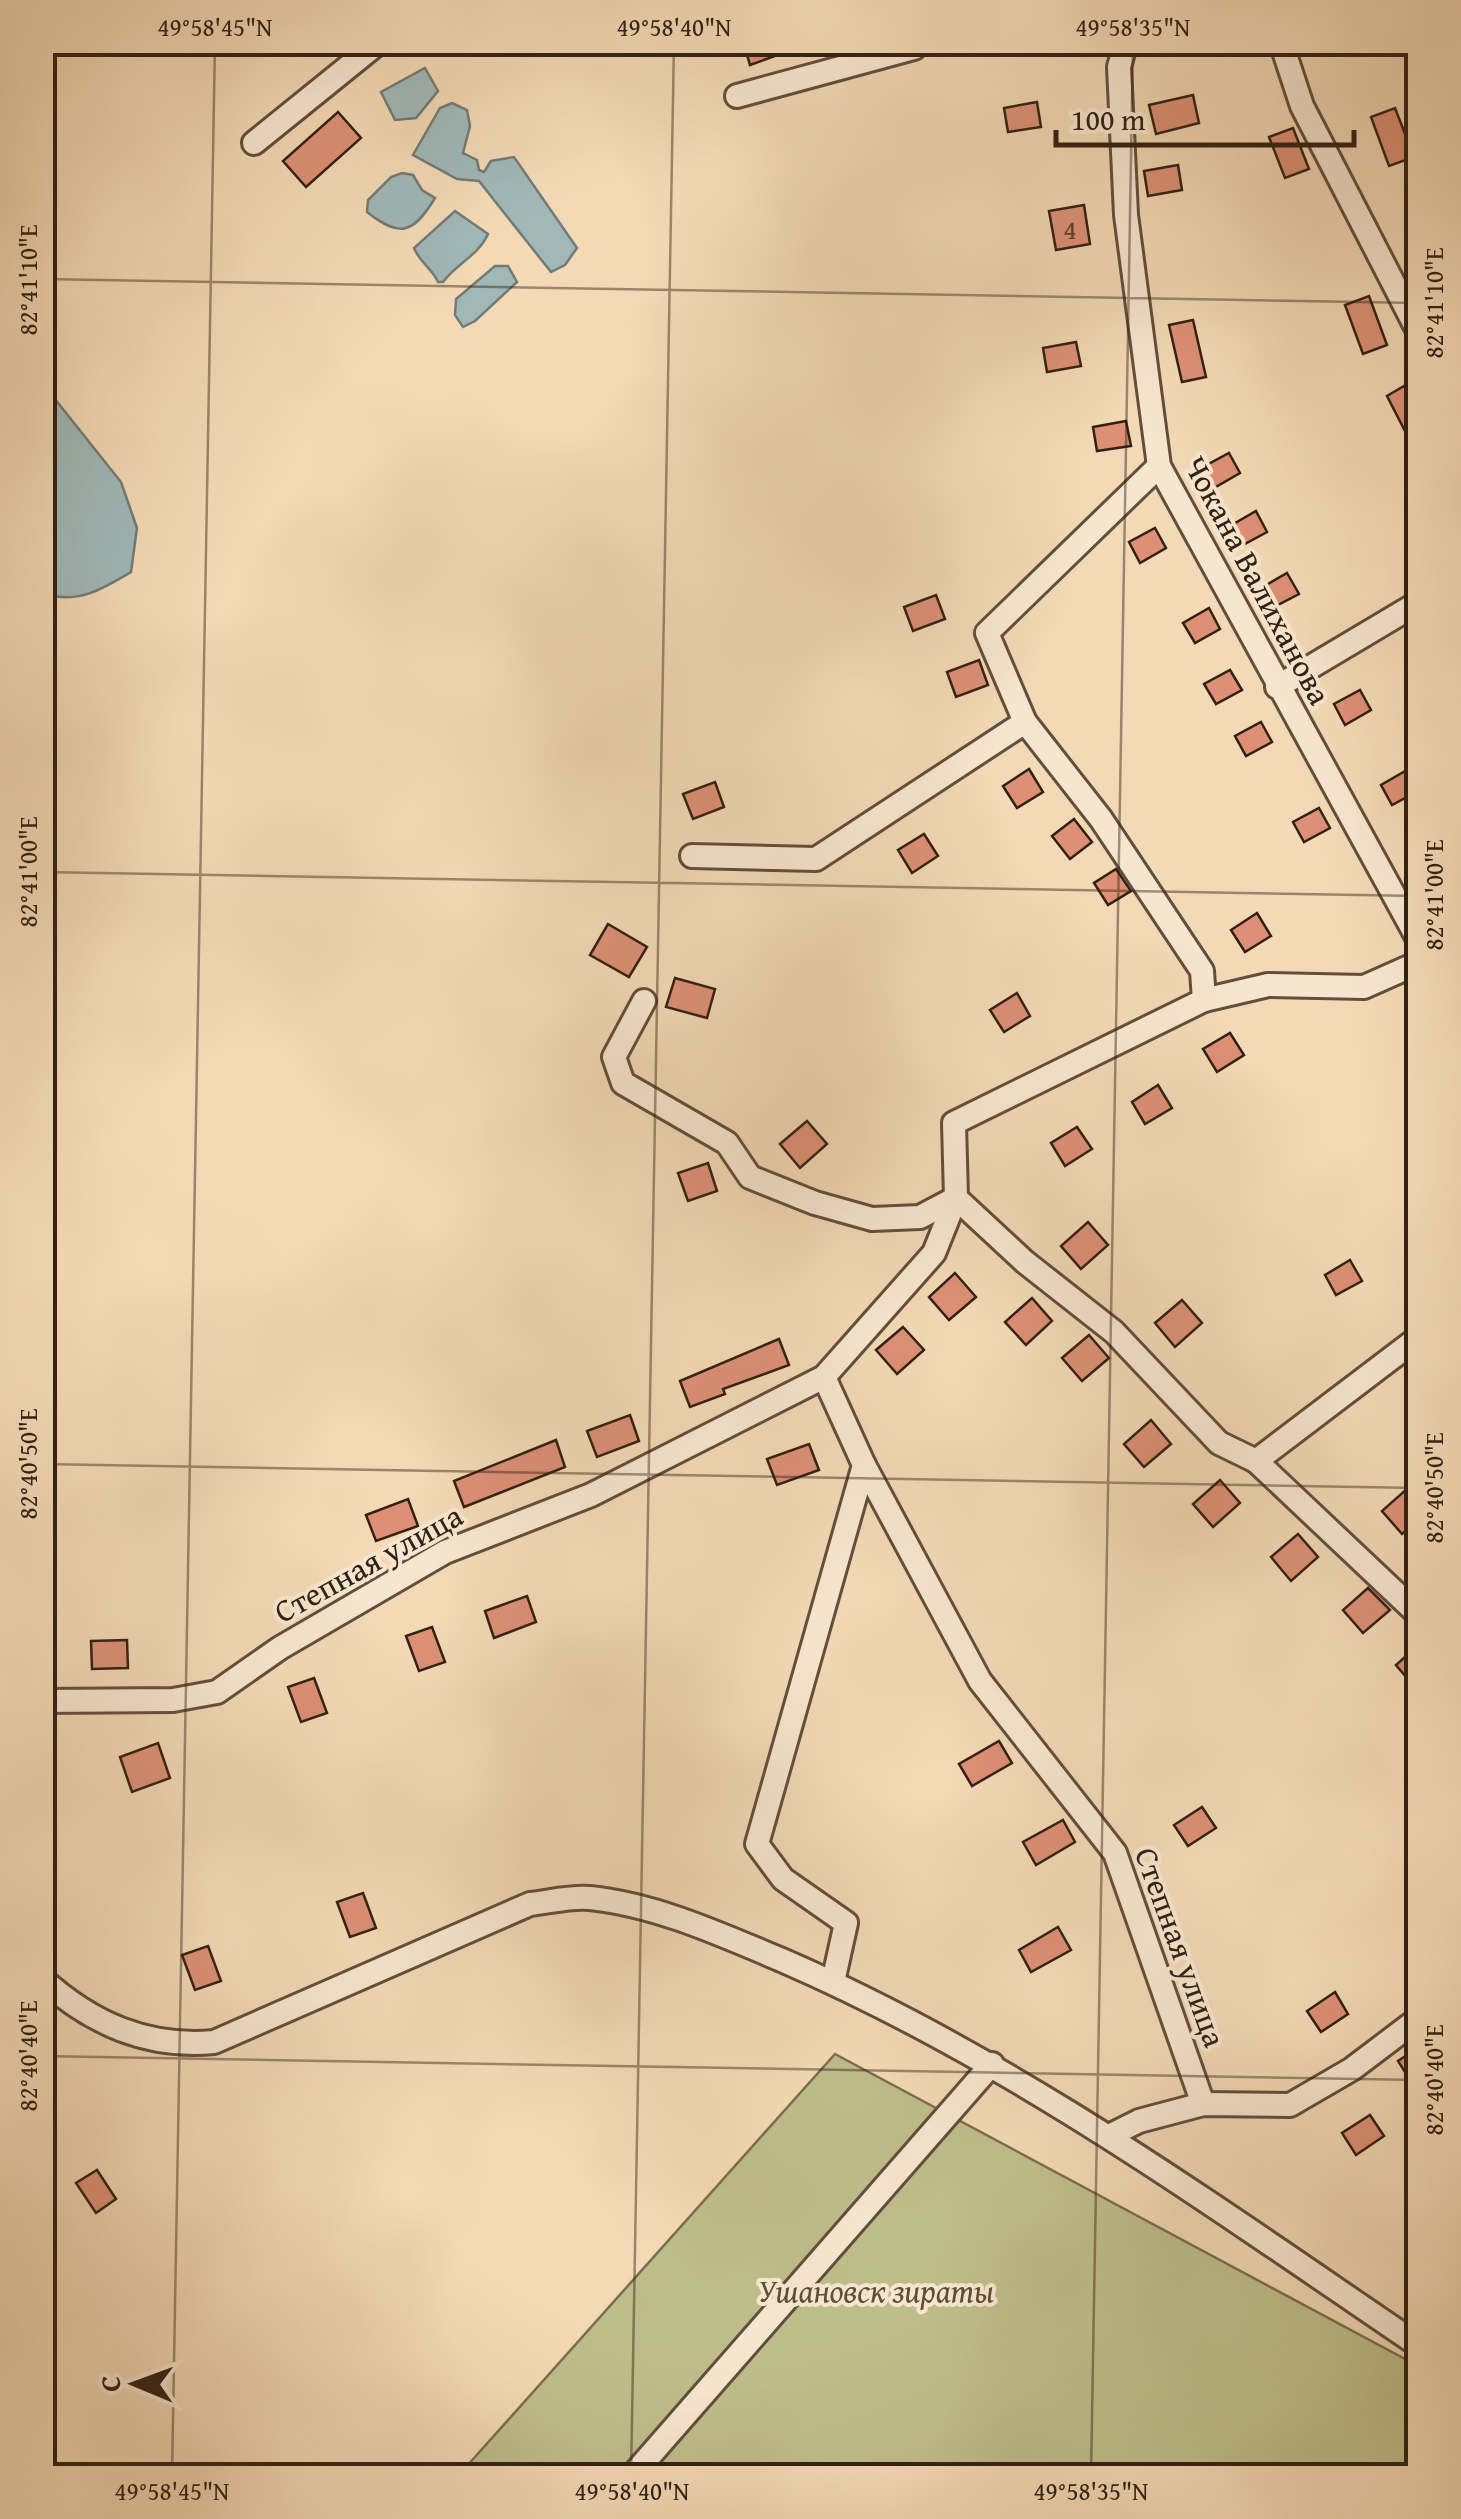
<svg xmlns="http://www.w3.org/2000/svg" width="1461" height="2519" viewBox="0 0 1461 2519" font-family="'Gentium Book Plus',serif">
<rect width="100%" height="100%" fill="#f3d9b5"/>
<filter id="stains"><feTurbulence type="fractalNoise" baseFrequency=".002" numOctaves="4"/><feColorMatrix values="0 0 0 0 .2 0 0 0 0 .09 0 0 0 0 .02 0 0 0 .5 -.17"/></filter>
<radialGradient id="worn" r=".72"><stop offset=".6" stop-color="#630" stop-opacity="0"/><stop offset="1" stop-color="#630" stop-opacity=".3"/></radialGradient>
<!-- green -->
<polygon fill="#bebe8b" stroke="#786f4f" stroke-width="2.5" points="835,2054 1418,2366 1418,2476 458,2476"/>
<!-- water -->
<g fill="#a0b8b8" stroke="#747b76" stroke-width="2.5">
<polygon points="425,68 438,91 416,118 395,120 381,92"/>
<polygon points="452,103 467,110 470,126 463,153 477,160 479,170 484,172 491,161 514,157 577,248 565,265 551,272 479,181 457,179 413,155 440,108"/>
<path d="M402,173L413,175L422,190L435,198C413,234 400,238 367,212L368,200L391,177Z"/>
<path d="M455,211L488,234C478,256 457,263 443,282H438C432,268 420,263 414,248Z"/>
<polygon points="495,266 508,266 517,282 475,321 463,327 455,315 456,299"/>
<path d="M43,384L121,482L137,528L131,572C101,590 78,604 43,594Z"/>
</g>
<!-- building -->
<g fill="#dd9076" stroke="#322013" stroke-width="2.5">
<polygon points="762,42 771,42 775,56 750,65 745,48"/>
<polygon points="1193,95 1199,123 1156,134 1149,105"/>
<polygon points="1037,102 1041,127 1008,132 1004,108"/>
<polygon points="1395,108 1414,157 1389,166 1371,117"/>
<polygon points="338,112 361,138 306,187 283,161"/>
<polygon points="1293,128 1309,169 1285,178 1269,137"/>
<polygon points="1178,165 1182,190 1148,196 1144,171"/>
<polygon points="1084,205 1090,244 1056,250 1049,211"/>
<polygon points="1369,296 1387,345 1363,354 1345,305"/>
<polygon points="1193,320 1206,377 1182,382 1169,325"/>
<polygon points="1076,342 1081,366 1047,372 1043,348"/>
<polygon points="1404,386 1418,414 1418,429 1407,435 1387,396"/>
<polygon points="1126,421 1131,446 1097,451 1093,427"/>
<polygon points="1229,453 1240,473 1214,488 1203,467"/>
<polygon points="1256,511 1267,532 1241,546 1230,526"/>
<polygon points="1155,528 1166,548 1140,563 1129,542"/>
<polygon points="1287,573 1299,594 1272,608 1261,588"/>
<polygon points="936,595 945,619 913,631 904,607"/>
<polygon points="1209,608 1220,629 1195,643 1183,623"/>
<polygon points="979,660 988,685 956,697 947,672"/>
<polygon points="1230,670 1242,690 1216,704 1204,684"/>
<polygon points="1360,690 1371,710 1345,725 1334,704"/>
<polygon points="1261,722 1272,742 1246,756 1235,736"/>
<polygon points="1029,769 1043,792 1017,808 1003,786"/>
<polygon points="1407,770 1418,791 1392,805 1381,785"/>
<polygon points="715,782 724,807 693,819 683,794"/>
<polygon points="1319,808 1330,828 1304,842 1293,822"/>
<polygon points="1074,819 1092,842 1070,859 1052,836"/>
<polygon points="924,834 938,856 912,873 898,850"/>
<polygon points="1116,869 1131,891 1108,905 1094,883"/>
<polygon points="1257,913 1271,936 1245,952 1231,930"/>
<polygon points="608,924 647,947 629,977 590,955"/>
<polygon points="675,978 715,989 707,1018 666,1007"/>
<polygon points="1017,993 1030,1016 1004,1032 990,1010"/>
<polygon points="1230,1033 1244,1055 1217,1072 1203,1049"/>
<polygon points="1158,1085 1172,1108 1145,1124 1132,1102"/>
<polygon points="807,1121 827,1144 800,1168 780,1144"/>
<polygon points="1077,1127 1092,1149 1065,1166 1051,1143"/>
<polygon points="708,1163 717,1191 688,1201 678,1173"/>
<polygon points="1088,1222 1108,1245 1081,1269 1061,1246"/>
<polygon points="1350,1260 1362,1281 1336,1295 1325,1275"/>
<polygon points="955,1273 976,1297 949,1320 929,1297"/>
<polygon points="1032,1298 1052,1321 1026,1345 1005,1322"/>
<polygon points="1182,1300 1202,1323 1175,1347 1155,1323"/>
<polygon points="903,1327 924,1350 897,1374 876,1350"/>
<polygon points="1089,1335 1109,1358 1082,1381 1062,1358"/>
<polygon points="779,1339 789,1365 723,1389 725,1394 690,1407 680,1381"/>
<polygon points="630,1415 639,1441 597,1457 587,1431"/>
<polygon points="1151,1420 1171,1444 1144,1467 1124,1444"/>
<polygon points="556,1440 565,1467 464,1507 454,1481"/>
<polygon points="809,1444 819,1470 777,1485 767,1459"/>
<polygon points="1220,1480 1240,1503 1213,1527 1193,1504"/>
<polygon points="1409,1487 1418,1499 1418,1520 1402,1534 1382,1511"/>
<polygon points="408,1499 418,1526 376,1541 366,1515"/>
<polygon points="1298,1534 1318,1557 1291,1581 1271,1557"/>
<polygon points="1368,1588 1390,1610 1363,1633 1343,1610"/>
<polygon points="527,1596 536,1622 494,1638 485,1611"/>
<polygon points="432,1627 445,1662 419,1671 406,1636"/>
<polygon points="127,1640 128,1668 92,1669 91,1641"/>
<polygon points="1418,1645 1418,1691 1396,1665"/>
<polygon points="314,1678 327,1713 301,1722 288,1687"/>
<polygon points="999,1741 1012,1763 972,1786 959,1764"/>
<polygon points="158,1743 170,1778 132,1792 120,1757"/>
<polygon points="1202,1807 1216,1828 1188,1846 1174,1825"/>
<polygon points="1063,1820 1075,1842 1036,1865 1023,1842"/>
<polygon points="363,1893 376,1928 350,1937 337,1902"/>
<polygon points="1058,1927 1071,1950 1031,1972 1019,1950"/>
<polygon points="208,1946 221,1981 195,1990 182,1955"/>
<polygon points="1335,1992 1348,2014 1321,2032 1307,2011"/>
<polygon points="1418,2048 1418,2093 1398,2061"/>
<polygon points="1370,2115 1384,2136 1356,2155 1342,2133"/>
<polygon points="97,2170 116,2199 96,2213 76,2183"/>
</g>
<g fill="none" stroke-linecap="round" stroke-linejoin="round">
<!-- minor casing -->
<g stroke="#624e3c" stroke-width="28">
<g id="minor">
<polyline points="1126,42 1119,67 1126,215 1159,466 1418,939"/>
<polyline points="1281,42 1302,106 1418,331"/>
<polyline points="737,96 914,48"/>
<polyline points="254,143 379,42"/>
<polyline points="1159,466 987,633 1025,722 1101,819 1202,971 1204,1000"/>
<polyline points="1277,687 1418,603"/>
<polyline points="692,856 816,859 1025,722"/>
<polyline points="1418,963 1364,987 1268,985 1204,1000 954,1123 956,1198 1025,1262 1114,1332 1219,1443 1256,1461 1418,1614"/>
<polyline points="644,1001 614,1057 623,1083 727,1143 750,1177 815,1203 872,1219 920,1217 956,1198"/>
<polyline points="824,1377 864,1465 757,1844 783,1879 846,1923 833,1982"/>
<polyline points="1256,1461 1418,1338"/>
<polyline points="864,1465 980,1681 1115,1853 1203,2104"/>
<polyline points="42,1701 173,1700 217,1692 280,1648 445,1552 591,1495 824,1377 934,1253 956,1198"/>
<path d="M42,1979C92,2024 147,2048 214,2042L530,1904C549,1902 571,1896 590,1898C657,1905 722,1935 784,1961C1012,2060 1213,2206 1418,2345"/>
<polyline points="1109,2136 1139,2121 1203,2104 1290,2105 1352,2069 1418,2019"/>
<polyline points="632,2476 992,2064"/>
</g>
</g>
<!-- minor -->
<use href="#minor" stroke="#f7e6cf" stroke-width="22"/>
</g>
<!-- ticks -->
<path fill="none" stroke="#322013" stroke-width="2.5" stroke-opacity="0.45" d="M42,279L1418,303M42,872L1418,896M42,1464L1418,1488M42,2056L1418,2080M172,2476L215,42M631,2476L674,42M1091,2476L1133,42"/>
<g text-anchor="middle" dominant-baseline="central" stroke-width="8" stroke-linejoin="round" paint-order="stroke">
<!-- number labels -->
<g font-size="28" fill="#5d3c2c">
<text x="1070" y="228">4</text>
</g>
<!-- street labels -->
<g font-size="32" fill="#322013" stroke="#f7e6cf">
<text transform="translate(1258 580) rotate(62)">Чокана Валиханова</text>
<text transform="translate(368 1563) rotate(-29)">Степная улица</text>
<text transform="translate(1181 1947) rotate(70)">Степная улица</text>
</g>
<!-- park labels -->
<g font-size="32" font-style="italic" fill="#5c4f37" stroke="#f7e6cf">
<text x="876" y="2290">Ушановск зираты</text>
</g>
</g>
<!-- margin -->
<rect width="1461" height="2519" fill="none" stroke="#f3d9b5" stroke-width="110"/>
<!-- north arrow -->
<g transform="translate(135 2384) rotate(271)" stroke="#f7e6cf" stroke-width="8" paint-order="stroke">
<path d="M0-8L18 38L0 25L-18 38Z" fill="#322013"/>
<text y="-15" font-size="28" font-weight="bold" text-anchor="middle" fill="#322013">С</text>
</g>
<!-- scale -->
<path d="M1056 130v15h298v-15" fill="none" stroke="#322013" stroke-width="5"/>
<text x="1071" y="130" font-size="30" fill="#322013" stroke="#f7e6cf" stroke-width="8" paint-order="stroke">100 m</text>
<rect x="55" y="55" width="1351" height="2409" fill="none" stroke="#322013" stroke-width="4"/>
<g font-size="25" text-anchor="middle" fill="#322013">
<text x="215" y="36">49°58'45"N</text>
<text x="674" y="36">49°58'40"N</text>
<text x="1133" y="36">49°58'35"N</text>
<text transform="translate(28 280) rotate(-90)" y="9">82°41'10"E</text>
<text transform="translate(1434 303) rotate(-90)" y="9">82°41'10"E</text>
<text transform="translate(28 872) rotate(-90)" y="9">82°41'00"E</text>
<text transform="translate(1434 895) rotate(-90)" y="9">82°41'00"E</text>
<text transform="translate(28 1464) rotate(-90)" y="9">82°40'50"E</text>
<text transform="translate(1434 1488) rotate(-90)" y="9">82°40'50"E</text>
<text transform="translate(28 2056) rotate(-90)" y="9">82°40'40"E</text>
<text transform="translate(1434 2080) rotate(-90)" y="9">82°40'40"E</text>
<text x="172" y="2500">49°58'45"N</text>
<text x="632" y="2500">49°58'40"N</text>
<text x="1091" y="2500">49°58'35"N</text>
</g>
<rect width="100%" height="100%" filter="url(#stains)"/>
<rect width="100%" height="100%" fill="url(#worn)"/>
</svg>
